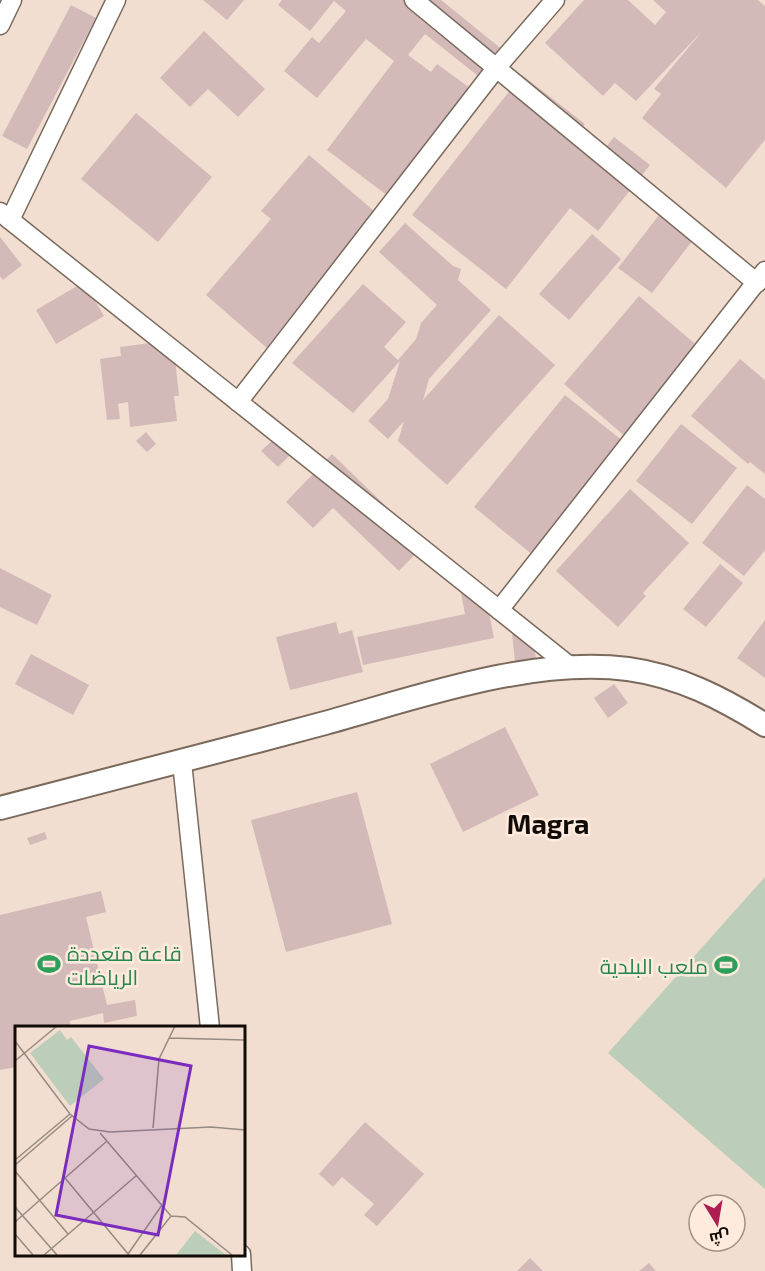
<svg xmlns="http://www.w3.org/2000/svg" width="765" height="1271" viewBox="0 0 765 1271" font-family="'Exo 2',Cairo,sans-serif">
<rect width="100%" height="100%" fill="#f1ded0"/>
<!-- green -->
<polygon fill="#bccdb9" points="765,877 765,1189 608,1053"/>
<!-- building -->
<g fill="#d3bab9">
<polygon points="203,0 244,0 227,20"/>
<polygon points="282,0 441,0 504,51 482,79 425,34 408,55 431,72 437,64 470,88 388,196 327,150 394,61 366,39 317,98 284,71 312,37 319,43 346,11 334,1 310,31 278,5"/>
<polygon points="584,0 628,0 655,25 666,12 653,0 758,0 765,6 765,140 726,188 642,118 661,94 654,89 703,30 636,101 615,83 603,96 545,43"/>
<polygon points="71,5 96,18 27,149 2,136"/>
<polygon points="204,31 265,89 238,117 208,89 190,107 160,78"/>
<polygon points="522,75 585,124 576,135 600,155 614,137 650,165 598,231 570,208 506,289 412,215"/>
<polygon points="136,113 212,177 158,242 81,179"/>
<polygon points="309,155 374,211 359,229 365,234 267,348 206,295 271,219 261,211"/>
<polygon points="666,206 700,231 652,293 618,268"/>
<polygon points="405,223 453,266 461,269 458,280 491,310 429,379 423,400 499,315 555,365 447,485 398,441 404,421 388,439 368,421 388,399 400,361 353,413 292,363 363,284 406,322 384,347 398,360 416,339 421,323 437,305 379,252"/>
<polygon points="592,234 621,259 569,320 539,294"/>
<polygon points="0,237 22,265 3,280 0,276"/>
<polygon points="84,282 104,316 56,344 36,310"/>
<polygon points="639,296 701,349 627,438 564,384"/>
<polygon points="173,340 179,396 174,396 177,421 130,427 128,402 118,404 120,419 107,420 100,359 121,356 120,347"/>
<polygon points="740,359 765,380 765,474 750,462 748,464 691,416"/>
<polygon points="565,395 623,441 534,556 474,507"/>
<polygon points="681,424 737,468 692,524 636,481"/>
<polygon points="146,432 156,444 147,452 136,441"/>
<polygon points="279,434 295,450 278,467 261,451"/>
<polygon points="332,454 425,544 399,571 333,508 313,528 286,502"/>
<polygon points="747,485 765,499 765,550 744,576 702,543"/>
<polygon points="630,489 689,543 643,593 646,596 618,627 556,571"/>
<polygon points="720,564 743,583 706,627 683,609"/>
<polygon points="0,568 52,595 37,625 0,607"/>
<polygon points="484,588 494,638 363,665 357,637 465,614 461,593"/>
<polygon points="765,620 765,678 737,658"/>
<polygon points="336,622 339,634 352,630 363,672 290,690 276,637"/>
<polygon points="532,631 536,660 515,662 512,633"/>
<polygon points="31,654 89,685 73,715 15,684"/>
<polygon points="614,684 628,703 608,718 594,698"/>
<polygon points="505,727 539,795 463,832 430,764"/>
<polygon points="357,792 392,924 286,952 251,820"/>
<polygon points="45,832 47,839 30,845 27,838"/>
<polygon points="101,891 106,912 86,917 107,1005 135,1000 137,1016 104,1023 103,1013 70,1021 71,1028 16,1028 16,1067 0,1070 0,915"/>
<polygon points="365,1122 424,1174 377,1226 364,1215 374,1204 342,1177 333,1187 319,1174"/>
<polygon points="530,1258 543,1271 517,1271"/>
<polygon points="649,1263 656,1271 639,1271"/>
</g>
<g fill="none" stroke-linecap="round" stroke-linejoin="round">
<!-- minor casing -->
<g stroke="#7a6a5d" stroke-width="21">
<g id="minor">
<polyline points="414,0 757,283"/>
<polyline points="0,25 12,0"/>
<polyline points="0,212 572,668"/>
<polyline points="10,220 116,0"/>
<polyline points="238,402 497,67 555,0"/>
<polyline points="499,610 765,271"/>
<polyline points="182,762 210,1028"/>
<polyline points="241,1254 242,1271"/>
</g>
</g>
<!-- tertiary casing -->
<g stroke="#7a6a5d" stroke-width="26">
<path id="tertiary" d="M0,808C109,780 217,752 325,723C419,697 530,657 628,669C679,676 722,698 765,725"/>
</g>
<!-- minor -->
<use href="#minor" stroke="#fff" stroke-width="18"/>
<!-- tertiary -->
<use href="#tertiary" stroke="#fff" stroke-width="22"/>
</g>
<!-- icons -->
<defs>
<g id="stadium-bare" transform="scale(1.8)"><path d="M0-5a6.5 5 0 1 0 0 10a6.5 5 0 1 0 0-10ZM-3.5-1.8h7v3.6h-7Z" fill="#2e9e5b" stroke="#feebdd" stroke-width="2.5" paint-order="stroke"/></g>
</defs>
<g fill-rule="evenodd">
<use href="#stadium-bare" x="49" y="964"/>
<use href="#stadium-bare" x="726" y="965"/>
</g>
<g text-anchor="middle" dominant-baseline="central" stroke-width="5" stroke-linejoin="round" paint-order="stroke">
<!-- leisure labels -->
<g font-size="21" fill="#27864d" stroke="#feebdd" text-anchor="start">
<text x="67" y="952">قاعة متعددة<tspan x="67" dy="24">الرياضات</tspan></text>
<text x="708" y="965" text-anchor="end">ملعب البلدية</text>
</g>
<!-- district labels -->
<g font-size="27" font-weight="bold" fill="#110b07" stroke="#feebdd">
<text x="548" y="823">Magra</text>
</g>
</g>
<!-- overview -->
<g transform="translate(15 1026)">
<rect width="230" height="230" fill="#f1ded0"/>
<path d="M45,4L52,14L56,11L89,53L55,80L15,27ZM180,205L211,229H161Z" fill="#bccdb9"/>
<path fill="none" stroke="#978a80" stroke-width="1.5" d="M154,12L230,14M0,15L55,88L74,103L95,106L196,101L230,104M0,35L42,0M138,102L144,33L160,0M85,107L156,190M0,134L55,88M0,139L57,90M0,145L53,208M50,152L114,229M0,181L42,229M0,196L92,115M0,208L18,229M113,228L147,179M29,229L122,149M125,229L156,190L170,191L217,229"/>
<path fill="#7b2cbf" fill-opacity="0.15" stroke="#7b2cbf" stroke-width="3" d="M74,20L176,40L143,209L41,189Z"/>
<rect width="230" height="230" fill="none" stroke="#110b07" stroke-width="3"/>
</g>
<!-- north arrow -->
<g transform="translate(717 1223) rotate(169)"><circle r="28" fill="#feebdd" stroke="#9f9187" stroke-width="1.5"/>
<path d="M0-4.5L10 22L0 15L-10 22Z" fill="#af1e52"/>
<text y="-9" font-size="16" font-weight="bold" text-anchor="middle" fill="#110b07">ش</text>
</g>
</svg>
